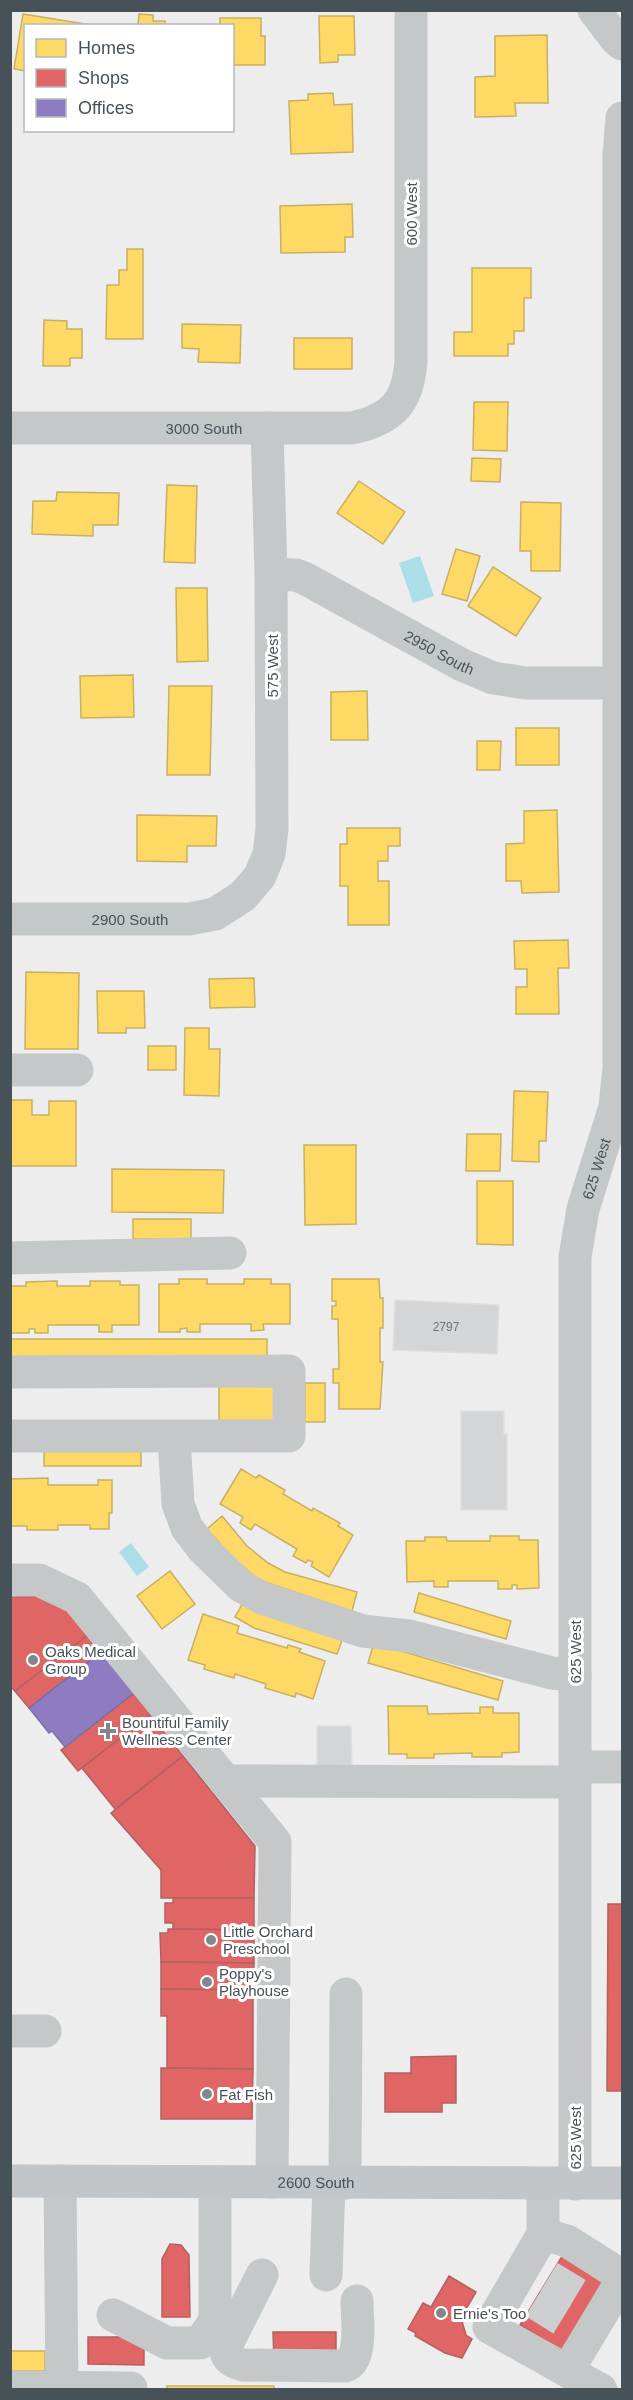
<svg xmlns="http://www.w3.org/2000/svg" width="633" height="2400" viewBox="0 0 633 2400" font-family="Helvetica,sans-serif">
<rect width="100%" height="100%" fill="#eeeded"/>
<!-- water -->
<g fill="#abdee6">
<polygon points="420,556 434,596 413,603 399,563"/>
<polygon points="131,1543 149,1567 137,1576 119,1552"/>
</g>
<!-- homes -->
<g fill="#ffd966" stroke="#c8b062" stroke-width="1.5">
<polygon points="23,14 91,25 91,26 26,26 26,71 14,69"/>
<polygon points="139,14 153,15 153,21 165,21 165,26 122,26 138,25"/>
<polygon points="319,16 354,16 355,55 338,55 338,62 320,63"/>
<polygon points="220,18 261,18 261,36 265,36 265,65 234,65 232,26 220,26"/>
<polygon points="547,35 548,103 515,103 516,116 475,117 475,77 495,76 495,36"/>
<polygon points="333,93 334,105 352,104 353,152 291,154 289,101 308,100 308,94"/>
<polygon points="352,204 353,237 345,237 345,252 281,253 280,206"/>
<polygon points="127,249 143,249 143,339 106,339 107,285 119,285 119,270 127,270"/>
<polygon points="472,268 531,268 531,298 524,298 524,331 514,331 514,344 508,344 508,356 454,356 454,332 472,332"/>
<polygon points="44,320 67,321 67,329 82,329 82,358 70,358 70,366 43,366"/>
<polygon points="182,324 241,325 240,363 198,362 199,349 182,348"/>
<rect x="294" y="338" width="58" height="31"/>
<polygon points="474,402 508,402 507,451 473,450"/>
<polygon points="472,458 501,459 500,482 471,481"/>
<polygon points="359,481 405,512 383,544 337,513"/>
<polygon points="167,485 197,486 195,563 164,562"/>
<polygon points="57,492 119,493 118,525 93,525 93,536 32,534 33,501 56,501"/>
<polygon points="521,502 561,503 560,571 531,571 531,551 520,551"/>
<polygon points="456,549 480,556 467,601 442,594"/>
<polygon points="493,567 541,598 516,636 468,606"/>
<polygon points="176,588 207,588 208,661 177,662"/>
<polygon points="133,675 134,717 81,718 80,676"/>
<polygon points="169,686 212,686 210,775 167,775"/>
<polygon points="367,691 368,740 331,740 331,692"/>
<rect x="516" y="728" width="43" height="37"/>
<polygon points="477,741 501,741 500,770 477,770"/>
<polygon points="557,810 559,892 522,893 521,881 506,881 506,844 524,843 524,811"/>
<polygon points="137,815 217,816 216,846 187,846 187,862 137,861"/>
<polygon points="347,828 400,828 400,846 388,846 388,861 378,861 378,881 389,881 389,925 348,925 348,886 340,886 340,844 347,844"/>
<polygon points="568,940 569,968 558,968 559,1014 516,1014 516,987 527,987 527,969 515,969 514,941"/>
<polygon points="26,972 79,973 78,1049 25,1049"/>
<polygon points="254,978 255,1007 210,1008 209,979"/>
<polygon points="97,991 144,991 145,1028 126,1028 126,1033 98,1033"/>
<polygon points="185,1028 209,1028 209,1049 220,1049 219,1096 184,1095"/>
<rect x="148" y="1046" width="28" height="24"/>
<polygon points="514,1091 548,1092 546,1141 539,1141 539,1162 512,1161"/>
<polygon points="10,1100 32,1100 32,1115 49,1115 49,1101 76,1101 76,1166 10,1166"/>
<polygon points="467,1134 501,1134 500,1171 466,1171"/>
<polygon points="304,1145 356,1145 356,1224 305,1225"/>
<polygon points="112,1169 224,1170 223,1213 112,1212"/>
<polygon points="477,1181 513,1181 513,1245 477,1244"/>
<rect x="133" y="1219" width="58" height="20"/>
<polygon points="179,1279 207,1279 207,1284 244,1284 244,1279 271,1279 271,1284 290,1284 290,1324 263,1324 264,1330 251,1331 251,1324 200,1324 200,1332 187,1332 187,1328 180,1329 180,1332 159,1332 159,1284 179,1284"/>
<polygon points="332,1279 379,1279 380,1298 383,1298 383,1328 380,1328 380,1362 383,1362 380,1409 339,1409 339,1383 333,1383 333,1369 339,1369 338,1319 332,1319 332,1306 336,1306 336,1301 332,1301"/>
<polygon points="57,1281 57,1286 90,1286 90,1281 120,1281 120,1285 139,1285 139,1325 112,1325 112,1332 99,1332 99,1325 48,1325 48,1333 35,1333 35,1329 29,1329 29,1333 10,1333 10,1286 26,1286 26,1282"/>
<rect x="10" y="1339" width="257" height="21"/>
<polygon points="219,1383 278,1383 278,1421 219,1422"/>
<rect x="305" y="1383" width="20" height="39"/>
<polygon points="141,1447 141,1466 44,1466 44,1448"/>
<polygon points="241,1469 256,1478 259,1475 285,1490 283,1494 312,1511 313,1508 340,1523 338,1526 353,1535 329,1577 311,1566 313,1562 308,1560 306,1563 293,1556 297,1549 255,1524 251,1530 240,1523 243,1517 220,1504"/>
<polygon points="48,1478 48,1485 98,1485 98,1480 112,1480 112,1513 109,1513 109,1529 90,1529 90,1525 58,1525 58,1530 27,1530 27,1526 10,1526 10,1479"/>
<polygon points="222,1516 247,1546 268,1563 285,1572 357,1592 352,1611 259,1580 233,1558 207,1529"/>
<polygon points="490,1536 519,1536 519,1540 538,1540 539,1588 517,1589 517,1585 512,1585 512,1589 498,1589 498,1581 448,1581 448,1587 434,1587 434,1581 407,1582 406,1541 425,1541 425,1537 446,1537 447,1541 490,1541"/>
<polygon points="170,1571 195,1604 162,1629 137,1596"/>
<polygon points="419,1593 511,1621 506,1639 414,1612"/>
<polygon points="244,1601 344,1635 337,1654 254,1628 235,1617"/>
<polygon points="203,1614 239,1626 237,1633 287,1648 288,1645 301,1649 299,1652 325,1661 313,1699 296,1693 295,1697 265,1688 266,1684 235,1674 234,1678 204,1669 205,1665 188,1660"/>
<polygon points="374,1643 503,1681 498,1700 368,1663"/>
<polygon points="388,1706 427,1706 428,1714 480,1713 480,1707 493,1707 493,1713 519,1713 519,1752 502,1753 502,1757 472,1757 472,1753 434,1754 434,1758 407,1758 407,1754 389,1754"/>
<rect x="10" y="2351" width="35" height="20"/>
<rect x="167" y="2386" width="107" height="4"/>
</g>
<!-- shops -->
<g fill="#e06666" stroke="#b26062" stroke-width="1.5">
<polygon points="57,1596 88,1635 15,1691 10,1686 10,1597"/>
<polygon points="88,1635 101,1652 29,1708 15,1691"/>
<polygon points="134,1693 151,1714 78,1771 61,1750"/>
<polygon points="151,1714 183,1756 115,1809 82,1768"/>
<polygon points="183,1756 255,1846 254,1898 161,1898 161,1870 111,1813"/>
<polygon points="173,1898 254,1898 254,1930 173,1929 173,1923 165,1923 165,1903 173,1903"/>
<polygon points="608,1904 622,1904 622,2091 607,2091"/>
<polygon points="168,1929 254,1930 254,1963 161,1962 160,1933 168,1933"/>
<polygon points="161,1962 254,1963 253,1990 161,1989"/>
<polygon points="161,1989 253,1990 253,2069 167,2068 167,2016 161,2016"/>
<polygon points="456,2056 456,2103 442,2103 442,2112 385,2112 385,2073 411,2073 411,2057"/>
<polygon points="161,2068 253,2069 252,2119 161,2119"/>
<polygon points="170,2244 181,2245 189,2255 190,2317 162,2317 162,2259"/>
<polygon points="564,2253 606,2279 562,2351 520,2325"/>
<polygon points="449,2276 476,2292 461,2318 466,2335 472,2339 462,2358 445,2353 415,2336 416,2333 408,2329 423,2303 431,2307"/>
<polygon points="273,2332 336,2332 336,2361 274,2362"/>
<polygon points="88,2337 144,2337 144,2365 88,2364"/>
</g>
<!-- offices -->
<polygon fill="#8e7cc3" stroke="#786fa3" stroke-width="1.5" points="101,1652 134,1693 65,1747 52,1731 49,1733 29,1708"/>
<!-- building -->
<g fill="#d4d5d6" stroke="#dfdfe0" stroke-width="1.5">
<polygon points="395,1300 499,1305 497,1354 393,1350"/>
<polygon points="461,1411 504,1411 504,1434 507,1434 507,1510 461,1510"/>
<polygon points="317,1726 351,1726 352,1773 317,1773"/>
</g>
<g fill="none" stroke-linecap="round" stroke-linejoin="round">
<!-- minor-tunnel -->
<g stroke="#cccecf" stroke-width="33" stroke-dasharray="33 16" stroke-linecap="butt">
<polyline points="549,2277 592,2303"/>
<polyline points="534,2302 576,2328"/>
</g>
<!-- minor -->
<g stroke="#c5c8c9" stroke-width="33">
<polyline points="594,10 616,39 622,44"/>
<path id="s1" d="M10,428H352C392,419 408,403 411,361V10"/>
<path id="s2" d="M271,574L296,575L306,579L462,665L493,678L526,683H620"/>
<path id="s3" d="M10,919H189L215,914L243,896L260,876L269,854L272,829L271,574L267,428"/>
<polyline points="10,1070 77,1070"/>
<polyline points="10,1258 230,1253"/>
<polyline points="10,1372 289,1371 289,1436 10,1436"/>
<polyline points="174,1437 178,1504 187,1528 203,1549 241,1586 262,1598 363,1631 409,1636 552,1673 575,1675"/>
<polyline points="10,1580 39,1580 77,1598 275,1842 272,2182"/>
<polyline points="575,1767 622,1767"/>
<polyline points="225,1781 575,1782"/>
<polyline points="10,2031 45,2031"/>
<polyline points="60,2181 62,2388"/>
<polyline points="345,2183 346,1994"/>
<polyline points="543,2184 543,2234 489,2327 601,2390"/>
<path id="s4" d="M575,2184V1257L583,1209L615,1107L619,1067V154L622,118"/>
<polyline points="543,2234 567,2241 622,2276"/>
<path d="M262,2275L225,2348C227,2360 233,2362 243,2365L345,2366C363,2360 357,2318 357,2301"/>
<polyline points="326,2275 329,2183"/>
<polyline points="113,2315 167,2343 200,2343 215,2320 215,2182"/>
<polyline points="568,2370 622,2280"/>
<polyline points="10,2387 131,2388 131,2390"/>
</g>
<!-- major -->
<path stroke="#c3c6c8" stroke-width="33" id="s5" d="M10,2181L622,2183"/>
</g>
<!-- markers -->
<g fill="#81888c" stroke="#fff" stroke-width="2">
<circle cx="33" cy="1660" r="6"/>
<path d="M105 1722h6v6h6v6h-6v6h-6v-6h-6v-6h6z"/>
<circle cx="211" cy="1940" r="6"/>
<circle cx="207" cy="1982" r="6"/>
<circle cx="207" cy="2094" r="6"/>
<circle cx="441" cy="2313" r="6"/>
</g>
<g text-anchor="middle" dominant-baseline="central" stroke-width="6" stroke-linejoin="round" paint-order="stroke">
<!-- number labels -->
<g font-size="12" fill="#6b7379">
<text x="446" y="1327">2797</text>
</g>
<!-- street labels -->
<g font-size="15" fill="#465158" stroke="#fff">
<text transform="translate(411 214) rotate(-90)">600 West</text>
<text stroke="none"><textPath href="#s1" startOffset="194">3000 South</textPath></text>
<text stroke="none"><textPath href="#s2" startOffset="188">2950 South</textPath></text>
<text transform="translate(272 666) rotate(-90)">575 West</text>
<text stroke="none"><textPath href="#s3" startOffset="120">2900 South</textPath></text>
<text stroke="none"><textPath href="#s4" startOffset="1018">625 West</textPath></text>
<text transform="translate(575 1652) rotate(-90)">625 West</text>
<text transform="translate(575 2138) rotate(-90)">625 West</text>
<text stroke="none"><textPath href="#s5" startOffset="306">2600 South</textPath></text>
</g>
<!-- poi labels -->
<g font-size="15" fill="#465158" stroke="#fff" text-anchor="start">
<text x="45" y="1651">Oaks Medical<tspan x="45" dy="17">Group</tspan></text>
<text x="122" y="1722">Bountiful Family<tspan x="122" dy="17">Wellness Center</tspan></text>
<text x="223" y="1931">Little Orchard<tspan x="223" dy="17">Preschool</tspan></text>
<text x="219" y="1973">Poppy's<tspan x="219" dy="17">Playhouse</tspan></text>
<text x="219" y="2094">Fat Fish</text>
<text x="453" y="2313">Ernie's Too</text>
</g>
</g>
<!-- border -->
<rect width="633" height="2400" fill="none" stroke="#465158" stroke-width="24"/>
<!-- legend -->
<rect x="24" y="24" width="210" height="108" fill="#ffffff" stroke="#b5b9bc" stroke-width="1.5"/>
<rect x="36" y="39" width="30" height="18" fill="#ffd966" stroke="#b5b9bc" stroke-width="1.5"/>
<text x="78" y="54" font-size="18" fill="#465158">Homes</text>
<rect x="36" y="69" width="30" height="18" fill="#e06666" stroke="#b5b9bc" stroke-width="1.5"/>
<text x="78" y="84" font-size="18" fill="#465158">Shops</text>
<rect x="36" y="99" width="30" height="18" fill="#8e7cc3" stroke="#b5b9bc" stroke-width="1.5"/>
<text x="78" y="114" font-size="18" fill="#465158">Offices</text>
</svg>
